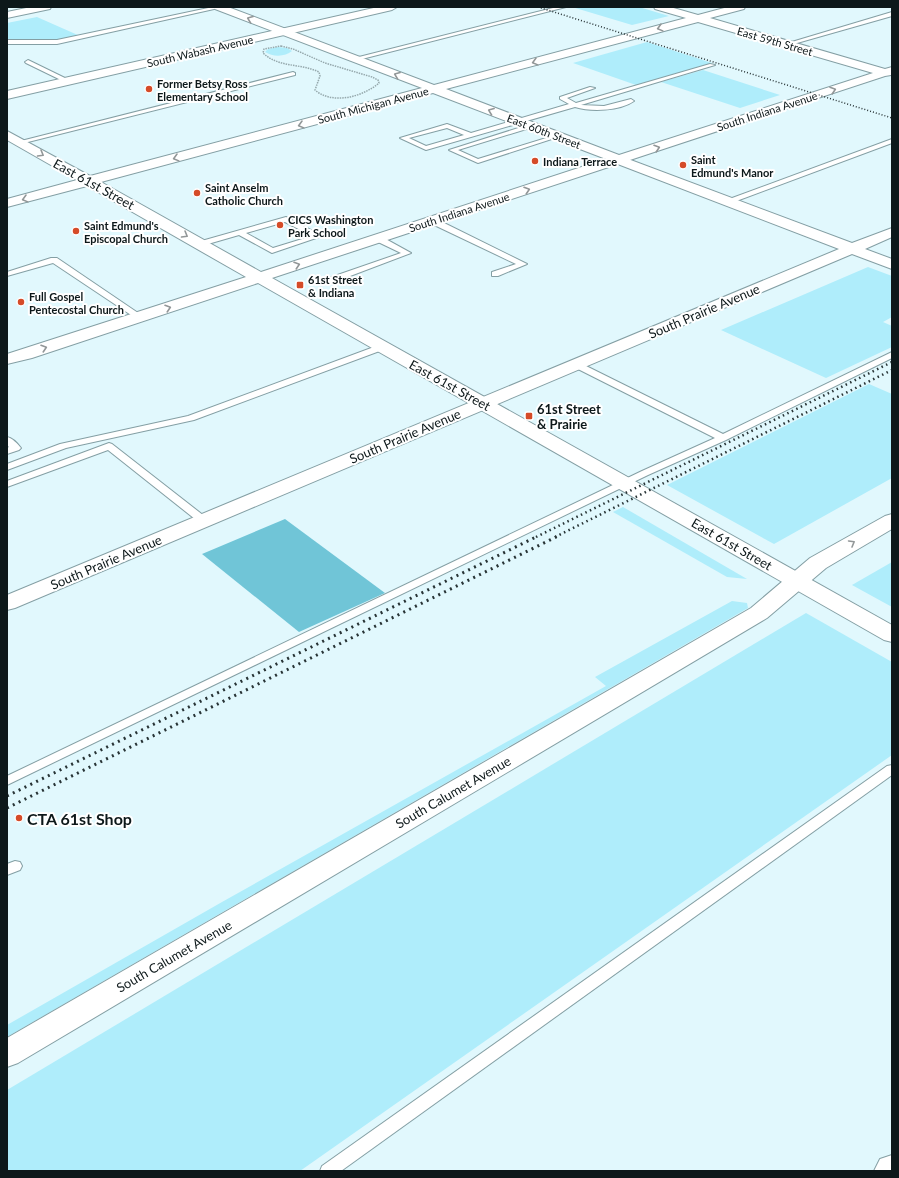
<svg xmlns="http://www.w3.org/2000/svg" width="899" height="1178" viewBox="0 0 899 1178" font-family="Lato,sans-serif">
<rect width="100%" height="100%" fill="#e1f8fd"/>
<!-- green -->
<g fill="#afedfb">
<polygon points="572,7 639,7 669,16 632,25"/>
<polygon points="37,17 80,36 53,41 7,41 7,23"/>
<polygon points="647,42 712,63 636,85 573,63"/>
<path d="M278,47L287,48L292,51C285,57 273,57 265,52L268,49Z"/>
<polygon points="703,70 780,95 740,108 661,82"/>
<polygon points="868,267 892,276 892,317 883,322 892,326 892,347 826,378 721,330"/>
<polygon points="869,384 892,394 892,478 774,544 667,485"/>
<polygon points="623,507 747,579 727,577 613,512"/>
<polygon points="892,562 892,607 852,585"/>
<polygon points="732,601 747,603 748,608 7,1037 7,1025 222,902 606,686 595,677"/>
<polygon points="806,613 892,662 892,755 300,1171 7,1171 7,1090"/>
</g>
<!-- forest -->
<polygon fill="#70c5d7" points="285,519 385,593 299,632 202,554"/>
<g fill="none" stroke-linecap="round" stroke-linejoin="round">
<!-- service casing -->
<g stroke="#849fa4" stroke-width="2">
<g id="service">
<polygon points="213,7 223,7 57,44 7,44 7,40 57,40"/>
<polygon points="557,7 566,7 354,61 351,59"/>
<polygon points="892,12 892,16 790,45 785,44"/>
<polygon points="28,60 69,80 70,81 65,82 26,63 25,62"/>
<path d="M710,64L715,65L581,105L604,106L631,99L634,101C620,111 591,112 575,107L426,150L400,138L447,124L471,133L569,104L560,99V97L590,87L595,88L567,98L576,103ZM447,128L464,135L426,146L409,138Z"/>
<polygon points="293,72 295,73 295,75 20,144 17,142"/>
<polygon points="531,124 533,125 533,127 458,150 478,159 556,135 561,136 478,163 449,150"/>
<polygon points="892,139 892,143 731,203 725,203 724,201"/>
<path d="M286,217L322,236L272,253L239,235L201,246L197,244L198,242ZM285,222L312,236L273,248L246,233Z"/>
<polygon points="430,219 436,219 527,264 498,276 492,276 492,272 516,264 430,223"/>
<polygon points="376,237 382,237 411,253 329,284 323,284 323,280 401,253 376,241"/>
<polygon points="51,258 57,258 144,317 140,319 137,319 53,263 7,276 7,272"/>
<polygon points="382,344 386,347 385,349 194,420 66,448 7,470 7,464 60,444 188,416"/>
<polygon points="892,352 892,358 726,440 648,475 7,785 7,776 642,471 715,438 574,367 573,365 574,363 580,363 723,434"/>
<path d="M7,437C12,438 18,444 21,448L19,450L7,454V448L9,447L7,445Z"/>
<polygon points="109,443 112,444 208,519 209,521 208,523 200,523 108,450 7,487 7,481"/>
<polygon points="892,765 892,775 341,1171 320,1171 322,1166 887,766"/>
<polygon points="15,861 20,862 22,866 20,870 7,875 7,864"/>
</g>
</g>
<!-- minor casing -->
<g stroke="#849fa4" stroke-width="2">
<g id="minor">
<polygon points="378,7 397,7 392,10 7,99 7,91"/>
<polygon points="620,156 852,243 892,228 892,237 865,249 892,259 892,269 852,254 15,608 7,610 7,595 839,249 615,163 613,160 615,157"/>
<polygon points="892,514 892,529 826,568 767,618 18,1063 7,1067 7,1038 751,608 810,558 885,516"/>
</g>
</g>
<!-- tertiary casing -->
<g stroke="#849fa4" stroke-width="2">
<g id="tertiary">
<path d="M214,7H228L434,85L686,18L655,9L654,7H670L698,15L728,7H745L744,9L710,18L885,69L892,67L891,75L885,76L272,278L892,625V642L884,640L258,283L32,358L7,364V354L246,277L87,186L7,207V199L77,180L7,140V131L90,176L422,88L215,9ZM698,22L873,73L619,155L446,89ZM433,93L606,159L261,272L101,182Z"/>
<polygon points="892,1155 892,1171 874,1171 880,1159"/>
</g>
</g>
<!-- secondary casing -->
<g stroke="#849fa4" stroke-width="2">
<polygon id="secondary" points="31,7 51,7 50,9 7,18 7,12"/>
</g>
<!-- path -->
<path stroke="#95a8ac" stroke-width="1.5" stroke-dasharray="1.5 1" stroke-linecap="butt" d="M281,46L293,49L325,63L372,77L378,80L379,83C363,97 332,105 315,90L320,76L319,72C300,63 279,68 263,53L264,49Z"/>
<!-- service -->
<use href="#service" fill="#fff" fill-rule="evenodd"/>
<!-- minor -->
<use href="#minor" fill="#fff" fill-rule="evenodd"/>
<!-- tertiary -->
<use href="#tertiary" fill="#fff" fill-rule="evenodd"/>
<!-- secondary -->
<use href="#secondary" fill="#fff" fill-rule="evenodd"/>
<!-- rail-far2 -->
<polyline stroke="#273335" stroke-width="1.5" stroke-dasharray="1 2" stroke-linecap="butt" points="538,7 892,118"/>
<!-- rail-far1 -->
<g stroke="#273335" stroke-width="2.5" stroke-dasharray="1.5 3.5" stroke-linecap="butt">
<polyline points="536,537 892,362"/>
<polyline points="555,537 892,370"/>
</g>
<!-- rail -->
<g stroke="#273335" stroke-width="3" stroke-dasharray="2 4.5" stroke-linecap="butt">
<polyline points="7,796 538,536"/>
<polyline points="7,808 558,536"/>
</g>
</g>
<!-- one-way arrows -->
<defs><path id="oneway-chevron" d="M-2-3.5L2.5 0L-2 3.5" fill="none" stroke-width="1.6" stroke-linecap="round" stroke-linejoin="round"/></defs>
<g stroke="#929798">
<use href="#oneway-chevron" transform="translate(250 19) rotate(-159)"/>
<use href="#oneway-chevron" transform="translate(660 28) rotate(165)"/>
<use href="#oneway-chevron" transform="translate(535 62) rotate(165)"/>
<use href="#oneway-chevron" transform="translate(397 75) rotate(-159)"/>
<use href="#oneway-chevron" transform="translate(833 90) rotate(-18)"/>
<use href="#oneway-chevron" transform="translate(491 111) rotate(-159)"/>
<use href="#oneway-chevron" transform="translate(301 125) rotate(165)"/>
<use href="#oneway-chevron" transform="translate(657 148) rotate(-18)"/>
<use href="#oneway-chevron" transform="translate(41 154) rotate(30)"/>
<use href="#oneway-chevron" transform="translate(176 158) rotate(165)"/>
<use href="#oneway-chevron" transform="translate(527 190) rotate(-18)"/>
<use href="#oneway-chevron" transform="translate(25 199) rotate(165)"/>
<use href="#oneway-chevron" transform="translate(185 235) rotate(30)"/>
<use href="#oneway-chevron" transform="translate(297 265) rotate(-18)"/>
<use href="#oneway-chevron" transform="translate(168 308) rotate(-18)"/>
<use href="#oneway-chevron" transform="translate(44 348) rotate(-18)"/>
<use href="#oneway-chevron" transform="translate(852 543) rotate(-30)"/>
</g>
<!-- markers -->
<g fill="#d54b28" stroke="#fff" stroke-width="1.5">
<circle cx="149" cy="89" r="4"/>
<circle cx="535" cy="161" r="4"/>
<circle cx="683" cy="165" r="4"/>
<circle cx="197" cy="193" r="4"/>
<circle cx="280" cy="225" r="4"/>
<circle cx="76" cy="231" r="4"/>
<rect x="296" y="281" width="8" height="8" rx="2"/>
<circle cx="21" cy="302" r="4"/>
<rect x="525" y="412" width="8" height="8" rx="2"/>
<circle cx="19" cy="818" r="4"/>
</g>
<g text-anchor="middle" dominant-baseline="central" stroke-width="4" stroke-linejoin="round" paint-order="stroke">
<!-- far-street labels -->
<g font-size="11" fill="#0d181a" stroke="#fff">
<text transform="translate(775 41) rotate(16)">East 59th Street</text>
<text transform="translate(200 51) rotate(-13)">South Wabash Avenue</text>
<text transform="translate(373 105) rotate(-15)">South Michigan Avenue</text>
<text transform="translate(767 111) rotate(-18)">South Indiana Avenue</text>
<text transform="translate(544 131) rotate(21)">East 60th Street</text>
<text transform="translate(459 212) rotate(-18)">South Indiana Avenue</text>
</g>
<!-- far-poi labels -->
<g font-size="11" font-weight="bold" fill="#0d181a" stroke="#fff" text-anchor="start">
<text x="157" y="83">Former Betsy Ross<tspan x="157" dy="13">Elementary School</tspan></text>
<text x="691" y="159">Saint<tspan x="691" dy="13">Edmund's Manor</tspan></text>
<text x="543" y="161">Indiana Terrace</text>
<text x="205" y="187">Saint Anselm<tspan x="205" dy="13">Catholic Church</tspan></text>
<text x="288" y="219">CICS Washington<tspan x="288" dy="13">Park School</tspan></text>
<text x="84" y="225">Saint Edmund's<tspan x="84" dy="13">Episcopal Church</tspan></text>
<text x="308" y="279">61st Street<tspan x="308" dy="13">&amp; Indiana</tspan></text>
<text x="29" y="296">Full Gospel<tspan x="29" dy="13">Pentecostal Church</tspan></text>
</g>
<!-- street labels -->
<g font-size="13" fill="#0d181a" stroke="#fff">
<text transform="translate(94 184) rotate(29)">East 61st Street</text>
<text transform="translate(704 311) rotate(-23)">South Prairie Avenue</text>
<text transform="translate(450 385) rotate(29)">East 61st Street</text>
<text transform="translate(405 436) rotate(-23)">South Prairie Avenue</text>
<text transform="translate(732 544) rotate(30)">East 61st Street</text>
<text transform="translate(106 562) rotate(-23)">South Prairie Avenue</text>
<text transform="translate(453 792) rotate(-30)">South Calumet Avenue</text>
<text transform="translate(174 956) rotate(-30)">South Calumet Avenue</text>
</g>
<!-- poi labels -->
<g font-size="13" font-weight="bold" fill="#0d181a" stroke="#fff" text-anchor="start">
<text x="537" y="409">61st Street<tspan x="537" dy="15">&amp; Prairie</tspan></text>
</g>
<!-- near-poi labels -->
<g font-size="16" font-weight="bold" fill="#0d181a" stroke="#fff" text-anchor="start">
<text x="27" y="818">CTA 61st Shop</text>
</g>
</g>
<!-- border -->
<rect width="899" height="1178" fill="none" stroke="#0d181a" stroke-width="16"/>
</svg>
